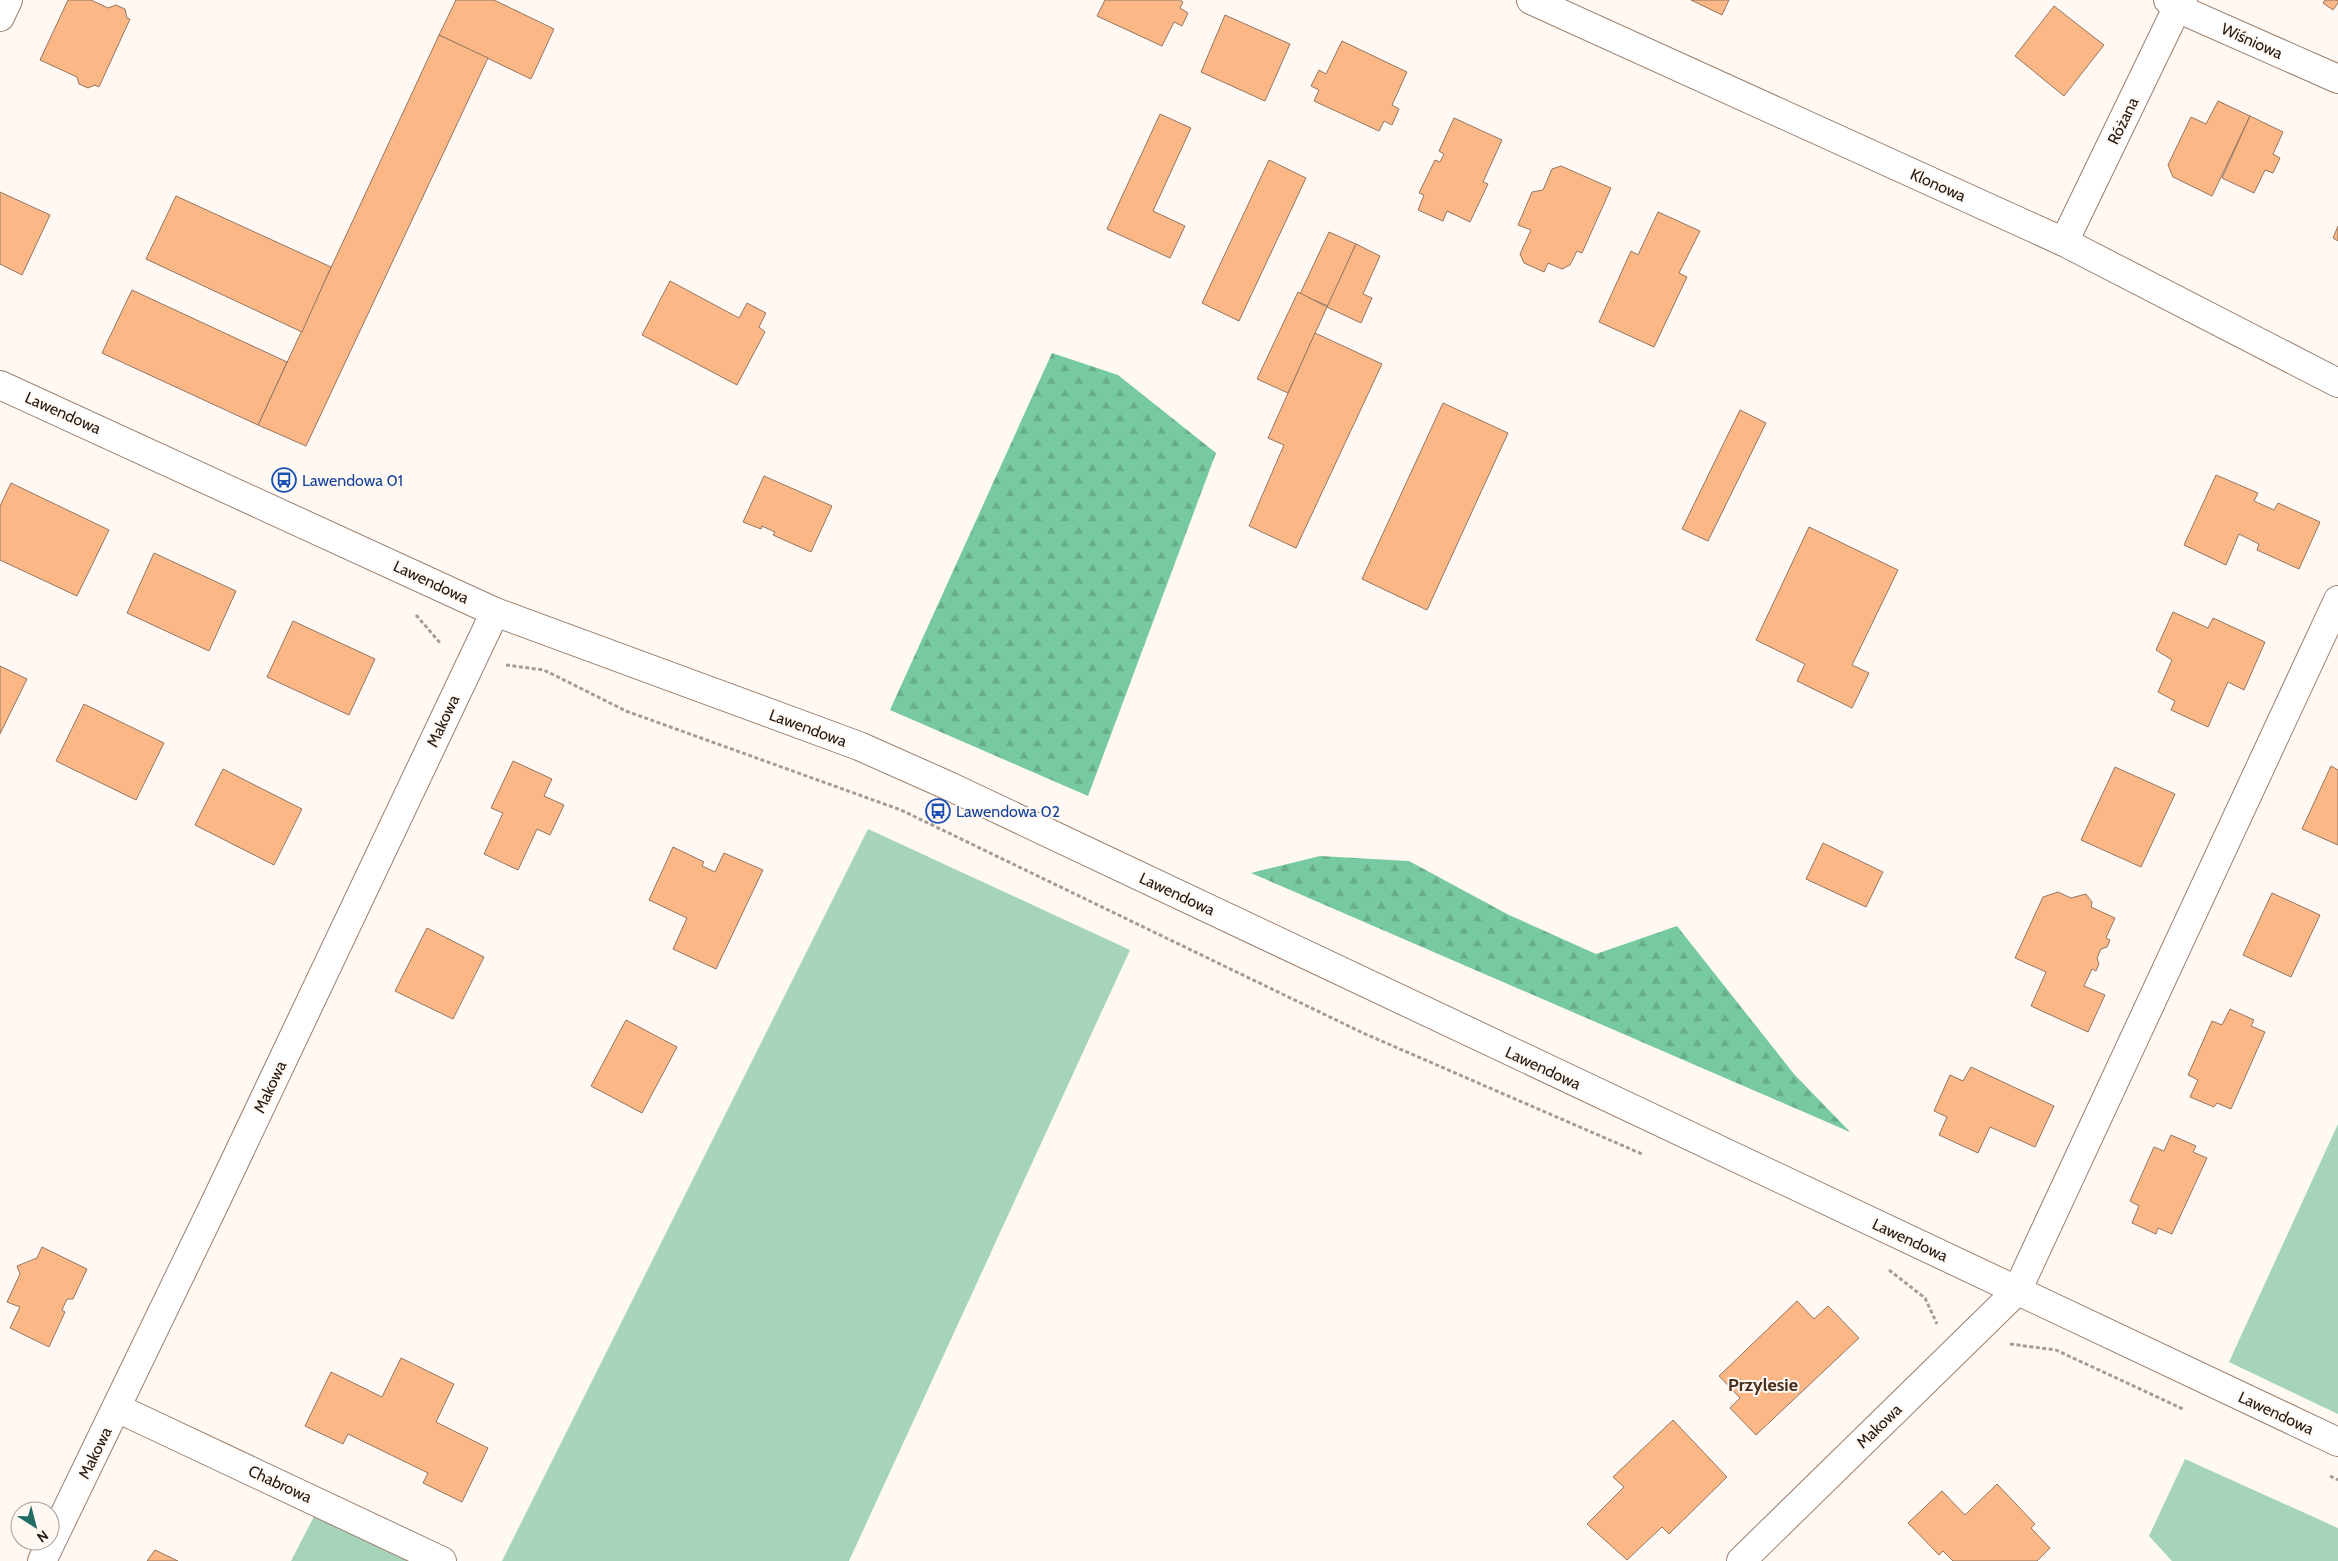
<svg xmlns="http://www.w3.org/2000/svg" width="2338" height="1561" viewBox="0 0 2338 1561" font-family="Cabin,sans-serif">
<defs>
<pattern id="forest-firs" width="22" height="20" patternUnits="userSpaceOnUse" patternTransform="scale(1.25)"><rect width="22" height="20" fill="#77ca9f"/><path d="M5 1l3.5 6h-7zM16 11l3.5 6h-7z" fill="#67ad88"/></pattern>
</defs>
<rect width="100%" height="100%" fill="#fff8f3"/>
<!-- grass -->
<g fill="#a5d4ba">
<polygon points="868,829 1130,950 849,1561 502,1561"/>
<polygon points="2338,1124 2338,1414 2229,1362"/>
<polygon points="2185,1459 2338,1528 2338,1561 2172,1561 2149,1536"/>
<polygon points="321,1503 442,1561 291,1561"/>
</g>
<!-- forest -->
<g fill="url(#forest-firs)">
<polygon points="1052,353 1118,375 1216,453 1088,796 890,710"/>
<polygon points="1320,856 1409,861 1509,915 1596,954 1677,926 1794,1074 1850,1132 1251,873"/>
</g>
<!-- building -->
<g fill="#fbb785" stroke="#947661">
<polygon points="68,0 91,0 108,8 116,5 125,9 127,18 130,19 99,87 95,85 88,88 79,84 77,77 40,60"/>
<polygon points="456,0 494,0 554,29 531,79 439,35"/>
<polygon points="1105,0 1180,0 1183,2 1180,8 1188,13 1182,26 1174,22 1162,46 1097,16"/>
<polygon points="1691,0 1729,0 1722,15"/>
<polygon points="2325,0 2338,0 2338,3 2333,10 2323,3"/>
<polygon points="2054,6 2104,45 2064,96 2015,56"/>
<polygon points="1225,15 1290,44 1265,101 1201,72"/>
<polygon points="439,35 488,58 306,446 258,425"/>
<polygon points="1342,41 1407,72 1392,105 1399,109 1392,125 1384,121 1379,131 1314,101 1319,90 1311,86 1319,70 1326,74"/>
<polygon points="2218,101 2250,116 2212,196 2173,177 2168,165 2191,117 2206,124"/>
<polygon points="1160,114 1191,128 1153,211 1185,226 1170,258 1107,229"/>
<polygon points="2250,116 2283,132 2273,154 2280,158 2273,173 2265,170 2254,193 2222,178"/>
<polygon points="1454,118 1502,140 1483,182 1488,184 1470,222 1447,211 1443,221 1418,210 1424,195 1419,193 1435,160 1440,162 1444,154 1439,151"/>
<polygon points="1269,160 1306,178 1239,321 1202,303"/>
<polygon points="1561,166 1611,188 1582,253 1577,251 1570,265 1562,269 1548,263 1544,272 1524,263 1520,254 1531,230 1518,225 1532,192 1543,190 1552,169"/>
<polygon points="0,192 50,215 22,275 0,264"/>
<polygon points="176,196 331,267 302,332 146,259"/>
<polygon points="1658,212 1700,231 1679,273 1687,277 1654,347 1599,322 1631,251 1638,255"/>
<polygon points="2338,226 2338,241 2333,238"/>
<polygon points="1329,232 1356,244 1328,306 1300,294"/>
<polygon points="1356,244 1380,256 1363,294 1372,298 1361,323 1327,307"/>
<polygon points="670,281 739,318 747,303 766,313 759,327 765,332 737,385 642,335"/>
<polygon points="132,290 287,362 258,425 102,353"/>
<polygon points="1298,292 1327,307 1288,393 1257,379"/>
<polygon points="1315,333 1382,364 1296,548 1249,526 1284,445 1268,438"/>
<polygon points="1443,403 1508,433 1427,610 1362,579"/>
<polygon points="1740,410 1766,423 1708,541 1682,529"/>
<polygon points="2216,475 2258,493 2254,501 2274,510 2278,503 2320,522 2299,569 2257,550 2259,544 2239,534 2226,565 2184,545"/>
<polygon points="764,476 832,506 811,552 773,535 775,532 762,526 761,529 743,522"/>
<polygon points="11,483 109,530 77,596 0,560 0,506"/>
<polygon points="1809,527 1898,570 1852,665 1869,673 1852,708 1797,681 1805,664 1756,640"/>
<polygon points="154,553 236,591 209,651 127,613"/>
<polygon points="2173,612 2208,628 2213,618 2265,642 2244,690 2228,682 2208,727 2171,710 2175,701 2158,692 2172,660 2156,650"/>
<polygon points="293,621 375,659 349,715 267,677"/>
<polygon points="0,666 27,679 0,734"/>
<polygon points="84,704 164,743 136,800 56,761"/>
<polygon points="513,761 552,779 544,796 564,805 550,835 537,829 518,870 484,854 503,813 491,808"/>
<polygon points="2331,766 2338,770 2338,845 2302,829"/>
<polygon points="2115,767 2175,794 2141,867 2081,840"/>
<polygon points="223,769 302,809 274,865 195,825"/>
<polygon points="1823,843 1883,872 1866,907 1806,879"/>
<polygon points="673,847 704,862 702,866 715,872 724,853 763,870 716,969 673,949 687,918 649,900"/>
<polygon points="2058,892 2071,898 2086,894 2092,902 2091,907 2115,918 2106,938 2110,940 2107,947 2101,949 2097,958 2099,964 2096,971 2092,969 2084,986 2105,995 2088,1032 2031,1006 2046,972 2015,958 2043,897"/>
<polygon points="2272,893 2320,915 2291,977 2243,955"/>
<polygon points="427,928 484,957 453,1019 395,991"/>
<polygon points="2230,1009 2254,1020 2251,1026 2265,1032 2231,1109 2217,1103 2214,1107 2190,1097 2198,1080 2188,1075 2212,1021 2222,1025"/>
<polygon points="626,1020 677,1047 642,1113 591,1086"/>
<polygon points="1971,1067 2054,1106 2035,1147 1990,1127 1978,1153 1939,1135 1947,1117 1934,1111 1950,1075 1963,1081"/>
<polygon points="2171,1135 2196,1146 2193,1152 2207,1158 2172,1234 2158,1228 2156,1234 2132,1223 2139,1206 2130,1201 2154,1147 2164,1151"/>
<polygon points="42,1247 87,1269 73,1299 67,1299 62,1310 65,1312 49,1347 10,1328 20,1307 7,1302 20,1274 17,1266 37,1258"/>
<polygon points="1797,1301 1814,1319 1828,1306 1859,1338 1756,1435 1730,1408 1740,1398 1719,1376"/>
<polygon points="401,1358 454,1384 436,1422 488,1448 462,1502 423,1483 428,1473 348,1434 343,1444 305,1426 331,1372 382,1397"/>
<polygon points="1673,1420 1727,1477 1669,1534 1662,1527 1627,1560 1587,1524 1624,1487 1613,1477"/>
<polygon points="1997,1484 2035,1524 2031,1528 2050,1548 2037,1561 1953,1561 1943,1551 1939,1555 1908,1523 1942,1491 1965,1515"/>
<polygon points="155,1550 178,1561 147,1561"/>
</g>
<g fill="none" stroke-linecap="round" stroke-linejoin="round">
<!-- minor casing -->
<g stroke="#9d7f6a" stroke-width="30">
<g id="minor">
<polyline points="1531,0 2064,242 2338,383"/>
<polyline points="2168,0 2177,8 2338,79"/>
<polyline points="0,17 8,0"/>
<polyline points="2064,242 2177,8 2183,0"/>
<polyline points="0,385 495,612 859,746 949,786 2338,1442"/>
<polyline points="117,1408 442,1561"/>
<polyline points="42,1561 214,1205 495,612"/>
<polyline points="1741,1561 2017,1291 2338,600"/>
</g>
</g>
<!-- path -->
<g stroke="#a59c96" stroke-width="3" stroke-dasharray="4 2.5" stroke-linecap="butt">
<polyline points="416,615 441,644"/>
<polyline points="506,665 544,670 626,711 901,810 1363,1033 1642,1154"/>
<polyline points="1889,1270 1925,1298 1937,1324"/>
<polyline points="2010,1344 2056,1350 2183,1409"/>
<polyline points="2330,1476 2338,1480"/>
</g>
<!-- minor -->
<use href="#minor" stroke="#fff" stroke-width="28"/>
</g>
<!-- icons -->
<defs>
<g id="bus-ring" transform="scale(1.25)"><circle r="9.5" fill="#fff8f3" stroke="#1a4fb4" stroke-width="1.5"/><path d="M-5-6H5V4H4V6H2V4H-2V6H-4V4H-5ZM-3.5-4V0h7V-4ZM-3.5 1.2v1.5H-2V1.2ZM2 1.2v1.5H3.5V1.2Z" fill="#1a4fb4"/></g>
</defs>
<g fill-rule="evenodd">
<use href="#bus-ring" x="284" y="480"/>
<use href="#bus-ring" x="938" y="811"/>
</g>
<g text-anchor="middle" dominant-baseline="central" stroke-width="4" stroke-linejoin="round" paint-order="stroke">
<!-- street labels -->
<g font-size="16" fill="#241910" stroke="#fff8f3">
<text transform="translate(2252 41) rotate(24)">Wiśniowa</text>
<text transform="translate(2123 121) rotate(-64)">Różana</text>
<text transform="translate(1938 185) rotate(24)">Klonowa</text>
<text transform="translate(63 413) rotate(24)">Lawendowa</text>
<text transform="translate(431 582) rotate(25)">Lawendowa</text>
<text transform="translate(443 721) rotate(-65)">Makowa</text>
<text transform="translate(808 728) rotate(20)">Lawendowa</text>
<text transform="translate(1177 894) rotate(25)">Lawendowa</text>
<text transform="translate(1543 1068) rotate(25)">Lawendowa</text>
<text transform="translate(270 1087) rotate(-65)">Makowa</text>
<text transform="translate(1910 1240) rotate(25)">Lawendowa</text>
<text transform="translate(2276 1413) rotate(25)">Lawendowa</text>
<text transform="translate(1879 1426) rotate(-44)">Makowa</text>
<text transform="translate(95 1453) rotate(-64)">Makowa</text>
<text transform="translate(280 1484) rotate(25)">Chabrowa</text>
</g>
<!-- transit labels -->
<g font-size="16" fill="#164399" stroke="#fff8f3" text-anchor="start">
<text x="302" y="480">Lawendowa 01</text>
<text x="956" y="811">Lawendowa 02</text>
</g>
<!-- neighbourhood labels -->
<g font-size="18" font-weight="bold" fill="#492f1c" stroke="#fff8f3">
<text x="1763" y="1385">Przylesie</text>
</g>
</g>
<!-- north arrow -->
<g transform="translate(35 1526) rotate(144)"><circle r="24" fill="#fff8f3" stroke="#a79f98"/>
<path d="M0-4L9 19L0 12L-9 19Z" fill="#226c64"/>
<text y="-8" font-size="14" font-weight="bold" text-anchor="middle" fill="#241910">N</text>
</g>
</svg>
